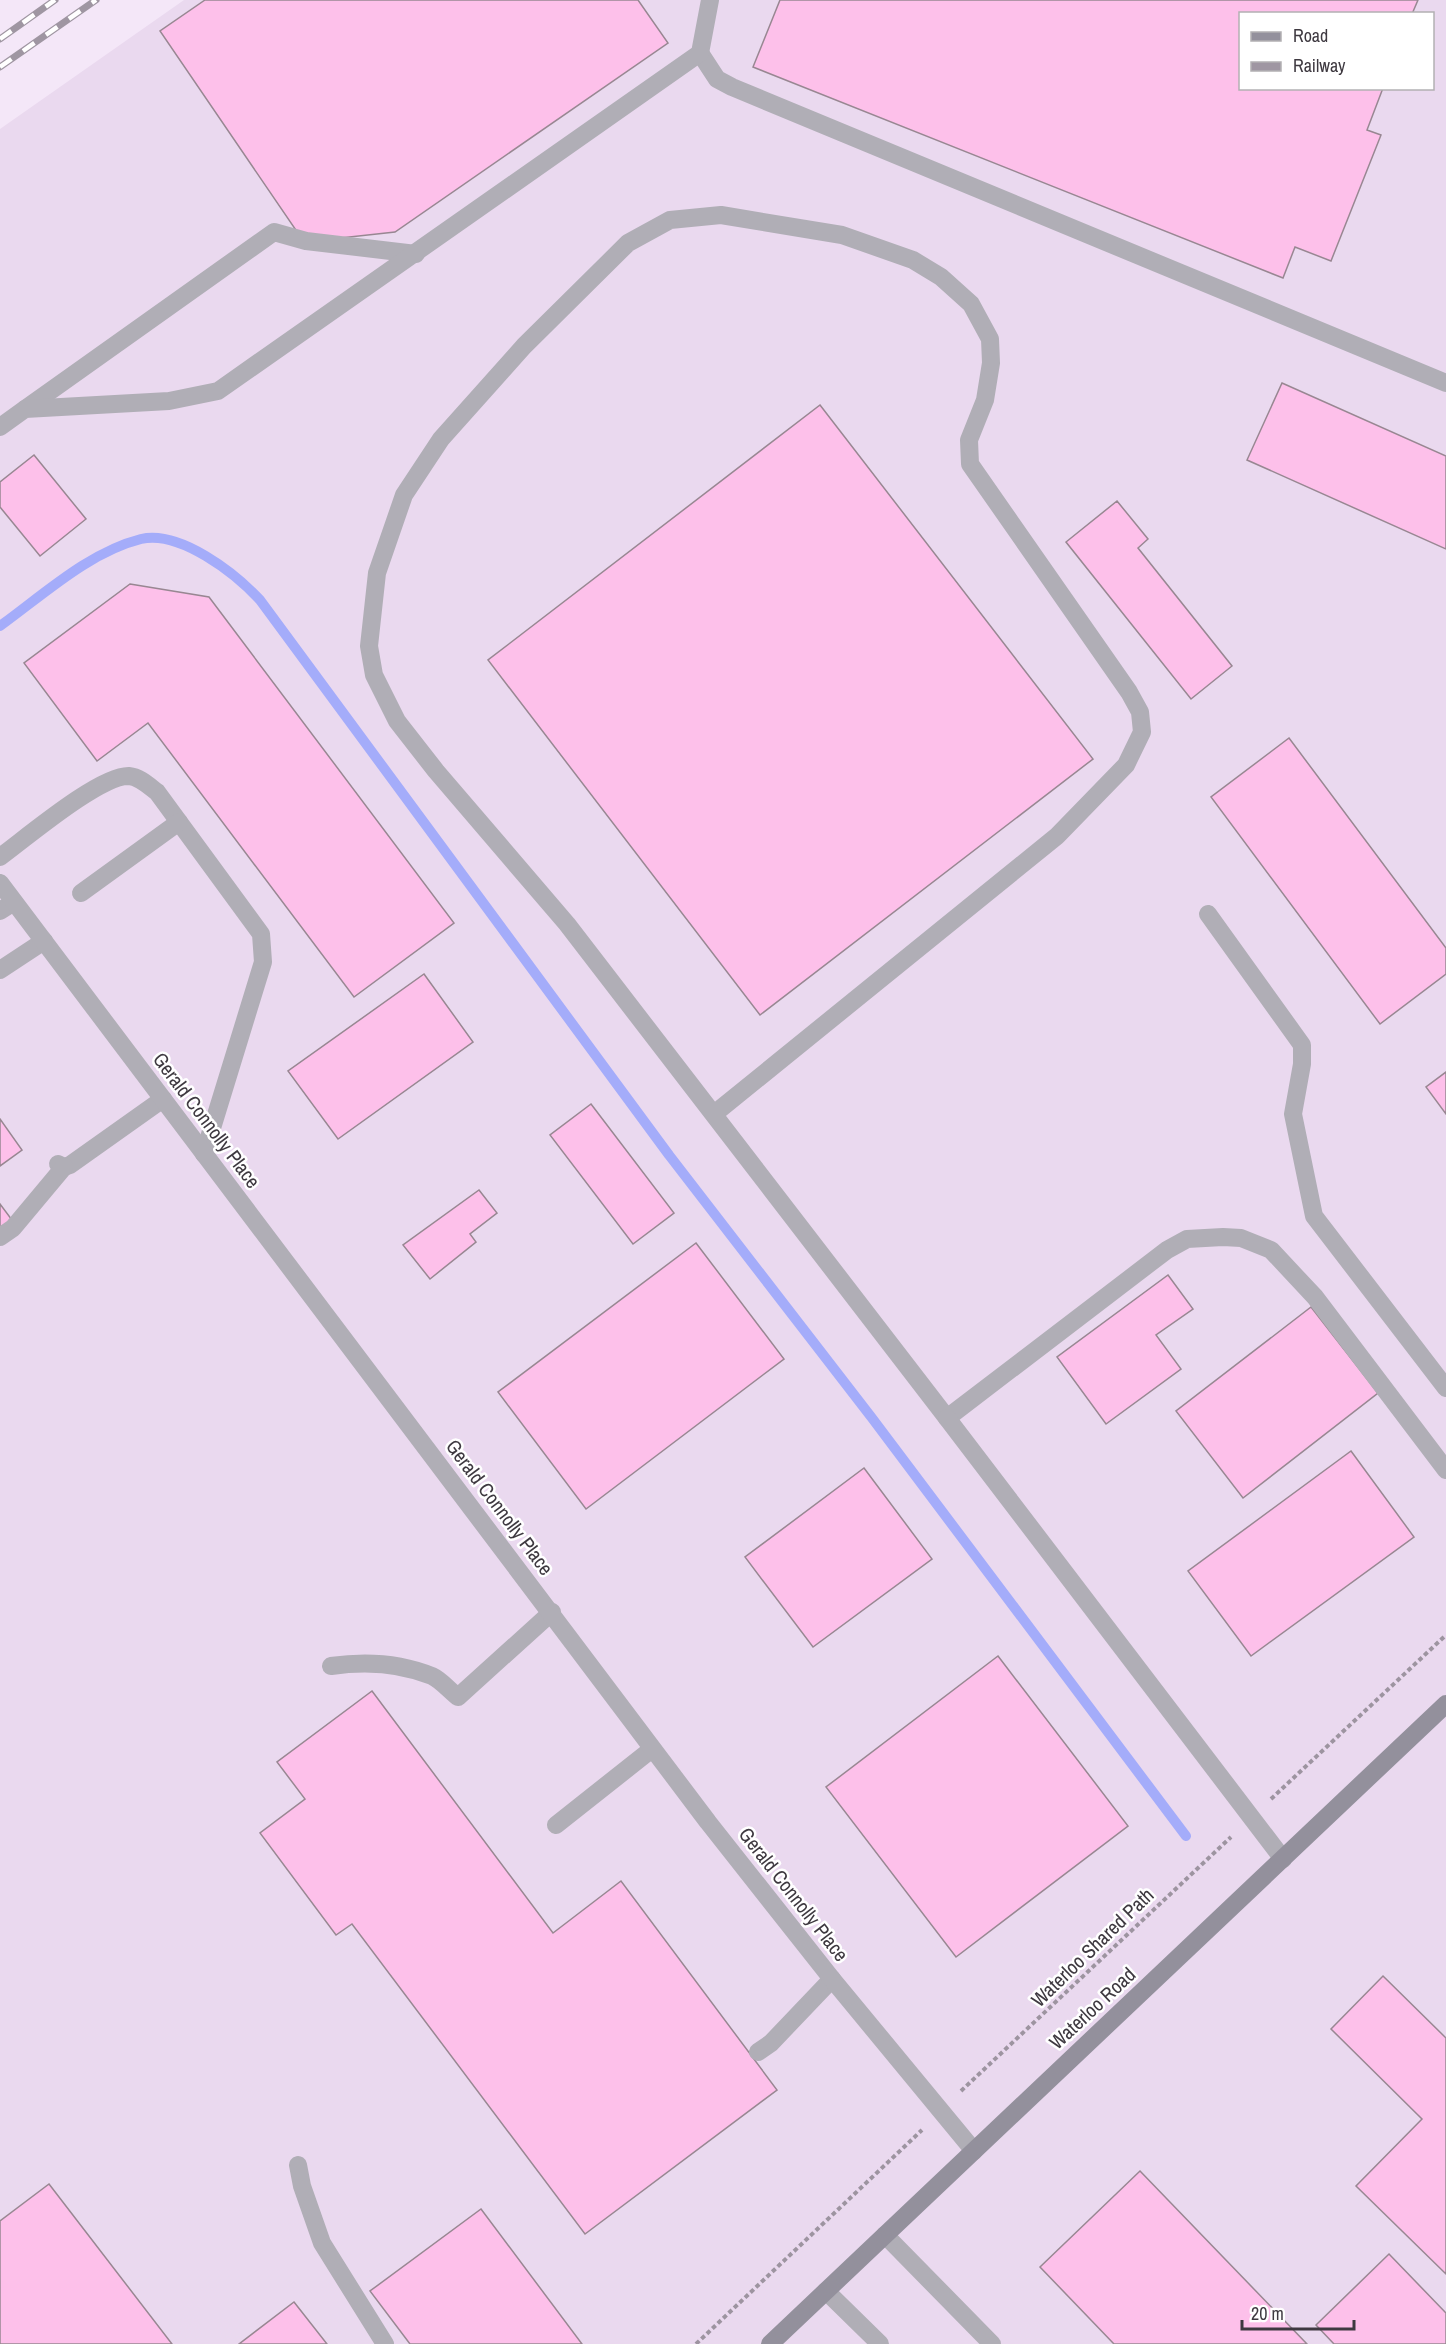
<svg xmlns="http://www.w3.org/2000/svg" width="1446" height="2344" viewBox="0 0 1446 2344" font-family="'Archivo Narrow',sans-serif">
<rect width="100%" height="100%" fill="#f4e7f8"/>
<!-- built -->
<path fill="#ead9ef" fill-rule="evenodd" d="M184,0H1446V2344H0V129ZM1240,14H1432V88H1240Z"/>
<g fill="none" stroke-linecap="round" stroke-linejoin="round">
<!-- stream -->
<path stroke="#a4acfa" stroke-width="10" d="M0,626C43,595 89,552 141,539C180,530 235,573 260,600L669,1155L872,1418L1186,1836"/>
</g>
<!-- building -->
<g fill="#fdc0ea" stroke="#988792" stroke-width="1.5">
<polygon points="205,0 638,0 668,43 395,232 304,242 160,31"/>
<polygon points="780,0 1418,0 1412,14 1240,14 1240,88 1383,88 1367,130 1381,135 1331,261 1295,247 1283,278 753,67"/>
<polygon points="1282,383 1446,456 1446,549 1247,460"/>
<polygon points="820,405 1093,759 760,1015 488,660"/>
<polygon points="34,455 86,519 40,556 0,507 0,482"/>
<polygon points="1117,501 1148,539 1138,548 1232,666 1191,699 1066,542"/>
<polygon points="130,584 209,597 454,923 354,997 148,723 97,761 24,663"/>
<polygon points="1289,738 1446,948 1446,974 1380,1024 1211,797"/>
<polygon points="424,974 473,1042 338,1139 288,1071"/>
<polygon points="1446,1072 1446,1114 1426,1087"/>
<polygon points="591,1104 674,1213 633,1244 550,1135"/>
<polygon points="0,1119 22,1150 0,1166"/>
<polygon points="479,1190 497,1213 470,1234 476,1242 430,1279 403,1245"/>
<polygon points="0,1204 12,1220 0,1228"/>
<polygon points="696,1243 784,1359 586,1509 498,1392"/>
<polygon points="1168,1275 1193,1309 1156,1335 1181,1369 1106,1424 1057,1357"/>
<polygon points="1311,1307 1378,1393 1243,1498 1176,1411"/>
<polygon points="1351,1451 1414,1537 1251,1656 1188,1571"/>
<polygon points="864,1468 932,1559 813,1647 745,1557"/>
<polygon points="998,1656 1128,1826 956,1957 826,1787"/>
<polygon points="372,1691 553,1933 621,1881 777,2090 585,2234 352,1924 336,1935 260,1833 305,1799 277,1762"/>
<polygon points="1383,1976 1446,2038 1446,2274 1356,2186 1422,2119 1331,2029"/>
<polygon points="1140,2171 1307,2344 1114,2344 1040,2267"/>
<polygon points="49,2184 172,2344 0,2344 0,2221"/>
<polygon points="481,2209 582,2344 410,2344 370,2291"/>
<polygon points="1389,2254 1446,2313 1446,2344 1334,2344 1316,2325"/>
<polygon points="294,2302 327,2344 239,2344"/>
</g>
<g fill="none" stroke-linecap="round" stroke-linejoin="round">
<!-- path -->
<g stroke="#9d94a0" stroke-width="4" stroke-dasharray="4.5 3" stroke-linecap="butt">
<polyline points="1271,1799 1446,1635"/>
<polyline points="961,2091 1231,1837"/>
<polyline points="696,2344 922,2130"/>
</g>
<!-- lane -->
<g stroke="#b0aeb6" stroke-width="18">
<polyline points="700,53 717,79 732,87 1446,383"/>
<polyline points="25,409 274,232 306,241 416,254"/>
<polyline points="0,427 25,409 169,401 218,391 700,53 710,0"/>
<path d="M0,857C26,838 100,775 129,776C140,777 149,786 157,792L261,934L263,962L204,1154"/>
<polyline points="81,893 179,822"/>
<polyline points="0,911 14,902"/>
<polyline points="1208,914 1302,1045 1302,1064 1293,1114 1314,1216 1446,1388"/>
<polyline points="0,970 44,941"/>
<polyline points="714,1114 1057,836 1126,765 1142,732 1140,712 1129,692 970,464 969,440 985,400 991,363 990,339 971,304 941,277 913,260 842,235 721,215 670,220 628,243 524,346 441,439 404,495 377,573 369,646 374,675 397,721 436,771 567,924 947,1418 1167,1250 1187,1239 1223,1237 1241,1238 1271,1250 1315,1297 1446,1470"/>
<polyline points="58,1164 64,1167 70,1165 163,1099"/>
<polyline points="0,1237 13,1228 64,1167"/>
<path d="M331,1666C365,1661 400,1663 432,1676C441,1680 450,1691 458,1697L552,1612"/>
<polyline points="556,1825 652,1749"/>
<polyline points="758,2052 771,2043 832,1979"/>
<polyline points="298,2165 302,2186 322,2243 385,2344"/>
<polyline points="885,2235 992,2344"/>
<polyline points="826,2291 880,2344"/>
</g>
<!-- street -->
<g stroke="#b0aeb6" stroke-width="18">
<polyline points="0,883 708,1822 832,1979 974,2151"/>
<polyline points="947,1418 1283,1859"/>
</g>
<!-- secondary -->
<polyline stroke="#93909c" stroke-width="18" points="770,2344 1446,1704"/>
<!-- rail casing -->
<g stroke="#9f96a2" stroke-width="7">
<g id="rail">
<polyline points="0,39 55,0"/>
<polyline points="0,67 96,0"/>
</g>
</g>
<!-- rail -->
<use href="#rail" stroke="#fff" stroke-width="4.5" stroke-dasharray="14" stroke-linecap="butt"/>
</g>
<g text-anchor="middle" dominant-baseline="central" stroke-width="5" stroke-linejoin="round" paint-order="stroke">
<!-- street labels -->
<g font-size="20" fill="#3e3940" stroke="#fff">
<text transform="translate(207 1120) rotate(53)">Gerald Connolly Place</text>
<text transform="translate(500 1507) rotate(53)">Gerald Connolly Place</text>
<text transform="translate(794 1894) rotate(52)">Gerald Connolly Place</text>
<text transform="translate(1092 1947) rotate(-44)">Waterloo Shared Path</text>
<text transform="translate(1092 2008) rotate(-43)">Waterloo Road</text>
</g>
</g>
<!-- legend -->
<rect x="1239" y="12" width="195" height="78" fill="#ffffff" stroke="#b2b0b3" stroke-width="1.5"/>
<rect x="1251" y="32" width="30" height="9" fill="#93909c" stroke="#b2b0b3" stroke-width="1.5"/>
<text x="1293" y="42" font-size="18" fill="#3e3940">Road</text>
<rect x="1251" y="62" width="30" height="9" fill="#9f96a2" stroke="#b2b0b3" stroke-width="1.5"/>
<text x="1293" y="72" font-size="18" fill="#3e3940">Railway</text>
<!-- scale -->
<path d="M1242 2320v9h112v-9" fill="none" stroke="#3e3940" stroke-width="3"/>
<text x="1251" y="2320" font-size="18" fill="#3e3940" stroke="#ffffff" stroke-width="4.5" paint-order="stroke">20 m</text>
</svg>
